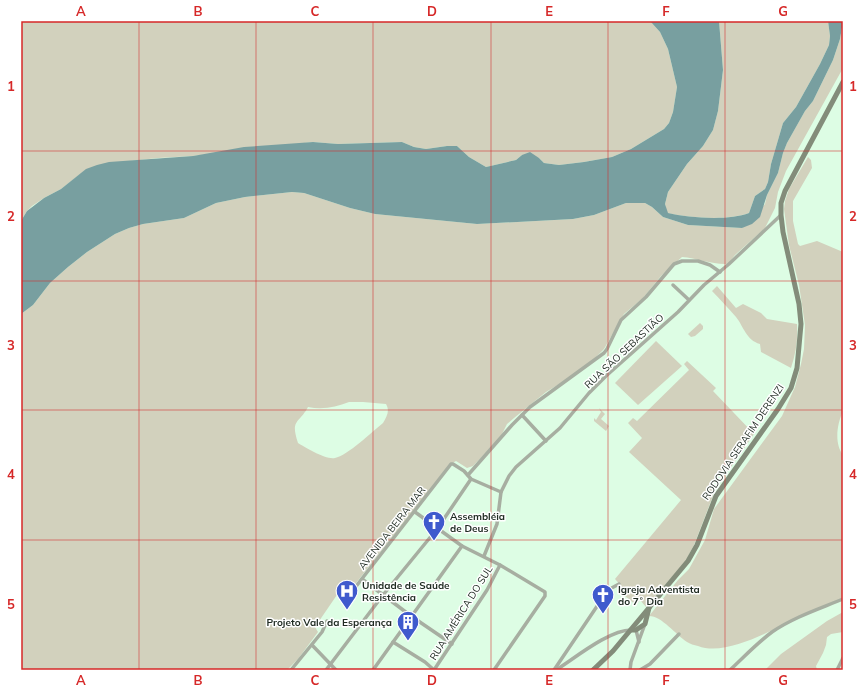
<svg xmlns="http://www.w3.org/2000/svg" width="864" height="691" viewBox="0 0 864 691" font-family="Mulish,sans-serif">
<rect width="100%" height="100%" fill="#ddfde4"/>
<!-- green -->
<g fill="#d2d1bd" fill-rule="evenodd">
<polygon points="21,21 650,21 660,32 668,49 677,87 673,112 669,123 664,129 631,149 612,157 584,162 559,165 544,163 539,158 522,155 516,160 486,167 469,157 457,146 447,146 426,149 414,147 402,142 338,144 313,142 193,156 158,158 130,161 79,175 61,189 44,198 32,206 27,211 21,221"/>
<path d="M719,21H828L830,36L829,45L820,64L796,107L783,123L771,164L768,182L765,189L755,196L749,213C728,221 689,218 667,213L665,204L668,192L687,164L703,146L713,130L718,111L723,70Z"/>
<path d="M843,23V68L786,171L778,192L775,208L765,228L735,255L728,264C713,265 697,258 682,257L661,276L643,298L624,314L604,349L593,360L571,377L546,392L514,418L507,424L500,438L473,466L467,468L456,461L449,465L349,592L341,589L315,627L318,632L298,659L287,670H21V314L33,305L50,283L68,267L87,252L115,234L129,228L143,224L184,218L216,203L245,197L292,192L304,193L350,208L375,214L477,224L573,219L594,215L626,203H645L652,207L663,217L688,225L742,228L765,204L767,195L778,173L783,153L787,143L805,111L813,101L833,60L840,39ZM349,402H363L386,404C390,411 387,416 383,423C373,431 347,456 335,458C326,460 306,448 298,443C290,419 299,424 308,407C323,410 336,407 349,402Z"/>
<path d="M808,157L811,160L812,168L793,201V221L798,244L800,246L817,241L843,252V411C837,424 834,443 843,455V598C824,606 806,614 787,623C764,634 724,656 698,646C694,645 690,644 687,642C676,635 662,616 649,616L678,580L689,569L705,540L714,509L782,416L795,387L801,364L804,349L805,325L799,285L789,245L784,209L785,201L789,189Z"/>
<path d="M717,286L736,308L743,304L761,313L767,319L797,324C798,339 796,353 791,368L761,352L760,344C746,340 744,327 736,317C728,308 720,299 712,291Z"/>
<polygon points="700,323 703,326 703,329 695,336 691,337 688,334"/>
<polygon points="656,341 682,366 638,405 615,383"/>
<polygon points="687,361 716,388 713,391 754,434 729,470 715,478 712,482 713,496 694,545 685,562 646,607 640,600 636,605 620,592 623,588 615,579 681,500 629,452 642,438 628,423 633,418 637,421 689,370 684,364"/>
<polygon points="599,408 605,414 601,419 609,426 606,431 594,421 594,418 596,420 601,412"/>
<polygon points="843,612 843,632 831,634 827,637 826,645 823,653 816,666 817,670 765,670 781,654 827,621"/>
</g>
<!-- water -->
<path fill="#789fa0" d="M650,21H719L723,70L718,111L713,130L703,146L687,164L668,192L665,204L668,213C689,218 729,221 749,213L755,196L765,189L768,182L771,164L783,123L796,107L820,64L829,45L830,36L828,21H843L840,39L833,60L813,101L805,111L787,143L783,153L778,173L767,195L760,217L752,224L742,228L688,225L663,217L652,207L645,203H626L594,215L573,219L477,224L375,214L350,208L304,193L292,192L245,197L216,203L184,218L143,224L129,228L115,234L87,252L68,267L50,283L33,305L21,314V221L27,211L44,198L61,189L86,169L97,165L109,162L193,156L244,147L313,142L338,144L402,142L414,147L426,149L447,146H457L469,157L486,167L516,160L522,155L530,152L539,158L544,163L559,165L584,162L612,157L631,149L664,129L669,123L673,112L677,87L668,49L660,32Z"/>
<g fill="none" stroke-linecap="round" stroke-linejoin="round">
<!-- street -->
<g stroke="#a7aea1" stroke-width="3.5">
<polyline points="673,285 689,300"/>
<polyline points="522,415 546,441"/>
<polyline points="468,475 512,425 530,407 604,353 607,349 621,320 646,297 674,264 682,261 698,261 710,265 720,272"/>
<polyline points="415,512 462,546 500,565 545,592 545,596 494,670"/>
<polyline points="484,556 497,524 501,492 509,476 516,467 560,428 589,393 606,376 678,312 704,285 729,264 781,215"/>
<polyline points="362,579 411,616 452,644"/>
<polyline points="343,598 354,589 451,464 453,464 464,471 471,479 501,492"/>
<polyline points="636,630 639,642"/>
<polyline points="393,642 425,662 434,670"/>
<polyline points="312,645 336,670"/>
<polyline points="291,670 322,632 327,621"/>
<polyline points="326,670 383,595 437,529 471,479"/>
<polyline points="373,670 462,546"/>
<polyline points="434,670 487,590 500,565"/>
<polyline points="554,670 608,590 619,584"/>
<path d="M556,670C575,658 609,630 631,630"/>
<polyline points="630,670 631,662 645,624"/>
<polyline points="640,670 650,664 679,634"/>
<path d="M730,670C744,657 757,643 772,632C794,617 819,609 843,599"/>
<polyline points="837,670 843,658"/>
</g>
<!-- secondary -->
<g stroke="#838c7a" stroke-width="5">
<polyline points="631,630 636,630 645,624 649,608"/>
<polyline points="593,670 613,651 688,561 697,545 716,496 778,409 791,388 797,368 801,324 799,304 783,232 781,215 781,203 785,191 843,82"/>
</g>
</g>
<!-- grid -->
<path fill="none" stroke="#d62828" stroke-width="1" stroke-opacity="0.55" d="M139,21V670M256,21V670M373,21V670M491,21V670M608,21V670M725,21V670M21,151H843M21,281H843M21,410H843M21,540H843"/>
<!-- icons -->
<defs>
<g id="church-pin" transform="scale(1.15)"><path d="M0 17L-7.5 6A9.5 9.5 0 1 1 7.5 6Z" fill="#3f5acd" stroke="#fff"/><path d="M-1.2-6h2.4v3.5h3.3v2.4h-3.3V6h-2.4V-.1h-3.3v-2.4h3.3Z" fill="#fff"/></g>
<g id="hospital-pin" transform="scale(1.15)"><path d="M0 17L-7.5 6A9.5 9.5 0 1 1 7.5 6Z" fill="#3f5acd" stroke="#fff"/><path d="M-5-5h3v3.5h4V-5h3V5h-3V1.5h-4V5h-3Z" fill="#fff"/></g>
<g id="building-pin" transform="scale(1.15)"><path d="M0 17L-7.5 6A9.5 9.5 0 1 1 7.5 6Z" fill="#3f5acd" stroke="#fff"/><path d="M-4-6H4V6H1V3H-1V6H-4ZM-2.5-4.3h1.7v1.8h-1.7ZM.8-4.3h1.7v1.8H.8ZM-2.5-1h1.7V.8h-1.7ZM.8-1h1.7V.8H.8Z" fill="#fff"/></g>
</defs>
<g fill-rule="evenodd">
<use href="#church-pin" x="434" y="522"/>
<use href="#hospital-pin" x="347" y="591"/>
<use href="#church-pin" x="603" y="595"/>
<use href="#building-pin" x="408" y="622"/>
</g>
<g text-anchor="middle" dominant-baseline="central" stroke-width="3" stroke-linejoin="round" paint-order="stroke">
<!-- street labels -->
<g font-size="10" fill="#1f2b22" stroke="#fff">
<text transform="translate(624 351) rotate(-43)">RUA SÃO SEBASTIÃO</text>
<text transform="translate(743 442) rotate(-56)">RODOVIA SERAFIM DERENZI</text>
<text transform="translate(392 528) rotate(-52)">AVENIDA BEIRA MAR</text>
<text transform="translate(461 613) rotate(-58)">RUA AMÉRICA DO SUL</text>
</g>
<!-- poi labels -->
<g font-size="10" font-weight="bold" fill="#1f2b22" stroke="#fff" text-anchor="start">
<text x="450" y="516">Assembléia<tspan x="450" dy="12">de Deus</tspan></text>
<text x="362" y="585">Unidade de Saúde<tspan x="362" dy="12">Resistência</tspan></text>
<text x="618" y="589">Igreja Adventista<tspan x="618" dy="12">do 7˚ Dia</tspan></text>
<text x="392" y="622" text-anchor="end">Projeto Vale da Esperança</text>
</g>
</g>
<!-- border -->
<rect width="864" height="691" fill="none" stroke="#ffffff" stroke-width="44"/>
<rect x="22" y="22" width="820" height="647" fill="none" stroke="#d62828" stroke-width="1.5"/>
<g font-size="13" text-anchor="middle" font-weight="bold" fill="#d62828">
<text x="81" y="16">A</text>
<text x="198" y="16">B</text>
<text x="315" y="16">C</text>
<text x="432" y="16">D</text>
<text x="549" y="16">E</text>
<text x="666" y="16">F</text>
<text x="783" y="16">G</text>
<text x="11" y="91">1</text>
<text x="853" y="91">1</text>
<text x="11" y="221">2</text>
<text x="853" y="221">2</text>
<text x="11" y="350">3</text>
<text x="853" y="350">3</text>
<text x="11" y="479">4</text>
<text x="853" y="479">4</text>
<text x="11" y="609">5</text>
<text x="853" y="609">5</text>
<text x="81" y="685">A</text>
<text x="198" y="685">B</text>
<text x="315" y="685">C</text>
<text x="432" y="685">D</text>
<text x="549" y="685">E</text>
<text x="666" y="685">F</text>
<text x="783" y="685">G</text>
</g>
</svg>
